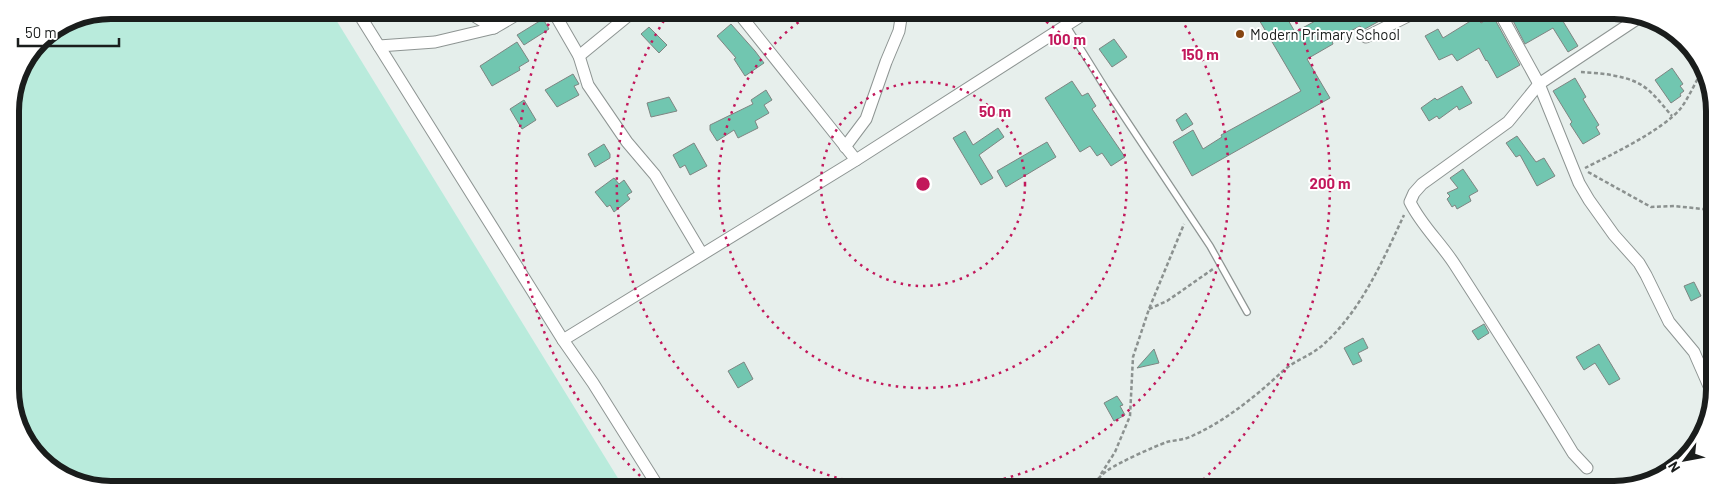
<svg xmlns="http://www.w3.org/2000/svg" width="1725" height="500" viewBox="0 0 1725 500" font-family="Barlow,sans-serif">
<rect width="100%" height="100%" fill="#e7efec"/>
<!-- green -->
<polygon fill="#b9ebdc" points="111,10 330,10 624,488 85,487 39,460 12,408 10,105 18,72 40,39 73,18"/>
<!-- building -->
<g fill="#71c6b0" stroke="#7e8582">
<polygon points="1255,13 1284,13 1295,32 1330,13 1394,13 1363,30 1360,26 1332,41 1333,44 1307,59 1330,98 1192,176 1173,142 1193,130 1203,149 1222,137 1221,135 1301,91"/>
<polygon points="1509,13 1558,13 1578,46 1568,52 1553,28 1525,44"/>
<polygon points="1493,16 1520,65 1497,78 1487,60 1486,61 1479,48 1457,61 1452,54 1439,60 1425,36 1438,29 1443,38 1477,17 1481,23"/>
<polygon points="543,19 549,29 524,45 517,35"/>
<polygon points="731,24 755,51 764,63 745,76 734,59 736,58 717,36"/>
<polygon points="649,27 667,45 659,53 641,34"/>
<polygon points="1114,39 1127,57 1112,67 1099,49"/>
<polygon points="517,42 529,61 519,67 520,70 492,86 480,66"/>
<polygon points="1672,68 1683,84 1680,86 1684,91 1680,94 1681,96 1671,103 1655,80"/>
<polygon points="573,74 579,84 574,86 579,95 557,107 545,90"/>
<polygon points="1575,78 1586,97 1583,99 1599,125 1596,127 1600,134 1583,144 1570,124 1572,122 1553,91"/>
<polygon points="1072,81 1082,96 1088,93 1096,106 1092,109 1125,157 1111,166 1102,153 1097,156 1090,146 1080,152 1045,98"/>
<polygon points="1462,86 1472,103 1459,110 1457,106 1439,119 1437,116 1429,121 1421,108 1435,98 1437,100"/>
<polygon points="766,90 772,100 764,105 769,113 755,121 758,128 738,138 734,130 717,141 710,130 710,125 753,104 751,100"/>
<polygon points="669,97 677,111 651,117 647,103"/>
<polygon points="524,100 536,120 522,129 510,109"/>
<polygon points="1186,113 1193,124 1182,131 1176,120"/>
<polygon points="998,128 1004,137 979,155 993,178 981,185 953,138 965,131 973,145"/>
<polygon points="1517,136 1536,162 1544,158 1555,176 1537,186 1520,155 1516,157 1506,143"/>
<polygon points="1047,142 1056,157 1006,187 997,171"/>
<polygon points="694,143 707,166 690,175 685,165 680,168 673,155"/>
<polygon points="604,144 610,154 610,158 595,167 588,154"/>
<polygon points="1463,169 1478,191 1469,196 1471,201 1457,209 1455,205 1452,207 1447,199 1450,196 1447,193 1458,188 1450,178"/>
<polygon points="614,178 619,184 624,180 632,192 627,195 630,199 614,212 610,205 607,207 595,192"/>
<polygon points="1694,282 1701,296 1691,301 1684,286"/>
<polygon points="1484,324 1489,333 1478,340 1472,331"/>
<polygon points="1363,338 1368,348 1358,353 1362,361 1353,365 1344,348"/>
<polygon points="1599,344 1620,379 1609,385 1595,363 1584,370 1576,357"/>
<polygon points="1154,349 1159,363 1137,368"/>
<polygon points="744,362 753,379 738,388 728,371"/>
<polygon points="1117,396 1123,405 1120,406 1125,415 1114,421 1104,403"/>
</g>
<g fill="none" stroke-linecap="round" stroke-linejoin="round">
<!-- lane casing -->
<g stroke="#8e9593" stroke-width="8">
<polyline id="lane" points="1066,25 1107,91 1210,246 1247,312"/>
</g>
<!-- street casing -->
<g stroke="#8e9593" stroke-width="13">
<g id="street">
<polyline points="357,11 563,340 593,383 659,488"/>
<polyline points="466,11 494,28"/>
<polyline points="553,11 579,56 588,85 627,142 655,175 702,254"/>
<polyline points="737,11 856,160"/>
<polyline points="1500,13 1539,84 1579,183 1589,200 1614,235 1639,263 1646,275 1669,322 1694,352 1712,393"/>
<polyline points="1366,37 1414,13"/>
<polyline points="1685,40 1687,43"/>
<polyline points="379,46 435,42 494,28 523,11"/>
<polyline points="579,56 634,11"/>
<polyline points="845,147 866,119 886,62 899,31 902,12"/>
<polyline points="563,340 856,160 1087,12"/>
<path d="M1587,468L1573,453C1535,390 1495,327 1455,265C1441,243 1421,225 1410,202L1414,193L1422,184L1508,122L1539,84L1643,15"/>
</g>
</g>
<!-- path -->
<g stroke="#8b918f" stroke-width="2.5" stroke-dasharray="4 2.5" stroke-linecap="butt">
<path d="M1581,72C1599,73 1622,75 1638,83C1652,90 1662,105 1672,116"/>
<path d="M1585,168C1611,155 1663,130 1681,108C1689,97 1695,83 1702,71"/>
<polyline points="1588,172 1651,207 1674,206 1713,210"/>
<polyline points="1149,309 1167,301 1213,269"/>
<polyline points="1101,474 1115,452 1130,416 1133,357 1149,309 1184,224"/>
<path d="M1090,489C1095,482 1101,475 1108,470C1120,462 1153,447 1167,442C1175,440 1184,440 1192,436C1227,420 1256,396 1284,370C1297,359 1313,355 1325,343C1362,309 1383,260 1404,215"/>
</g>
<!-- lane -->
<use href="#lane" stroke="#fff" stroke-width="5.5"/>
<!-- street -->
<use href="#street" stroke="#fff" stroke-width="11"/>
</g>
<!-- distance rings -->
<g fill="none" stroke="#c2185b" stroke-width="2.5" stroke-dasharray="2.5 5">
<circle cx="923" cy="184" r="102"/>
<path d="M1034 13A204 204 0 1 1 813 12"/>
<path d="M888 488A306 306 0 0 1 669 13M1177 13A306 306 0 0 1 955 488"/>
<path d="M651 486A407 407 0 0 1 554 12M1293 15A407 407 0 0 1 1193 489"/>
</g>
<!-- markers -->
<circle fill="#864511" stroke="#fff" stroke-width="2" cx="1240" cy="34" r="5"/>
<g text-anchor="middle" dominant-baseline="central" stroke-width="4" stroke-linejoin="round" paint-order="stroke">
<!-- poi labels -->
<g font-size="15" fill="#1a1d1c" stroke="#fff" text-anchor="start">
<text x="1250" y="34">Modern Primary School</text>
</g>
</g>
<!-- crop -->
<path d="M0 0H1725V500H0ZM111 19H1614A92 92 0 0 1 1706 111V389A92 92 0 0 1 1614 481H111A92 92 0 0 1 19 389V111A92 92 0 0 1 111 19Z" fill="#fff" fill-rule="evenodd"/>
<path fill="none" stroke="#1a1d1c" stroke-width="6" d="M111 19H1614A92 92 0 0 1 1706 111V389A92 92 0 0 1 1614 481H111A92 92 0 0 1 19 389V111A92 92 0 0 1 111 19Z"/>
<circle cx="923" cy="184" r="8" fill="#c2185b" stroke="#fff" stroke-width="2.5"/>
<g font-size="15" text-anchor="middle" font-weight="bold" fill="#c2185b" stroke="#fff" stroke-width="4" stroke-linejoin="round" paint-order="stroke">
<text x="1067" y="45">100 m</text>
<text x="1200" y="60">150 m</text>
<text x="995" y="117">50 m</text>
<text x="1330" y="189">200 m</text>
</g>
<!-- north arrow -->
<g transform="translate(1685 460) rotate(238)" stroke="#ffffff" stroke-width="4" paint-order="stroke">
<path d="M0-4L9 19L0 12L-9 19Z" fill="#1a1d1c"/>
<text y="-8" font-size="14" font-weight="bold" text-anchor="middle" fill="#1a1d1c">N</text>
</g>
<!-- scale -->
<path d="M18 38v8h101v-8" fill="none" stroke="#1a1d1c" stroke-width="2.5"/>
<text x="25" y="38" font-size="15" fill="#1a1d1c" stroke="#ffffff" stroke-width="4" paint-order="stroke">50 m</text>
</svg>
